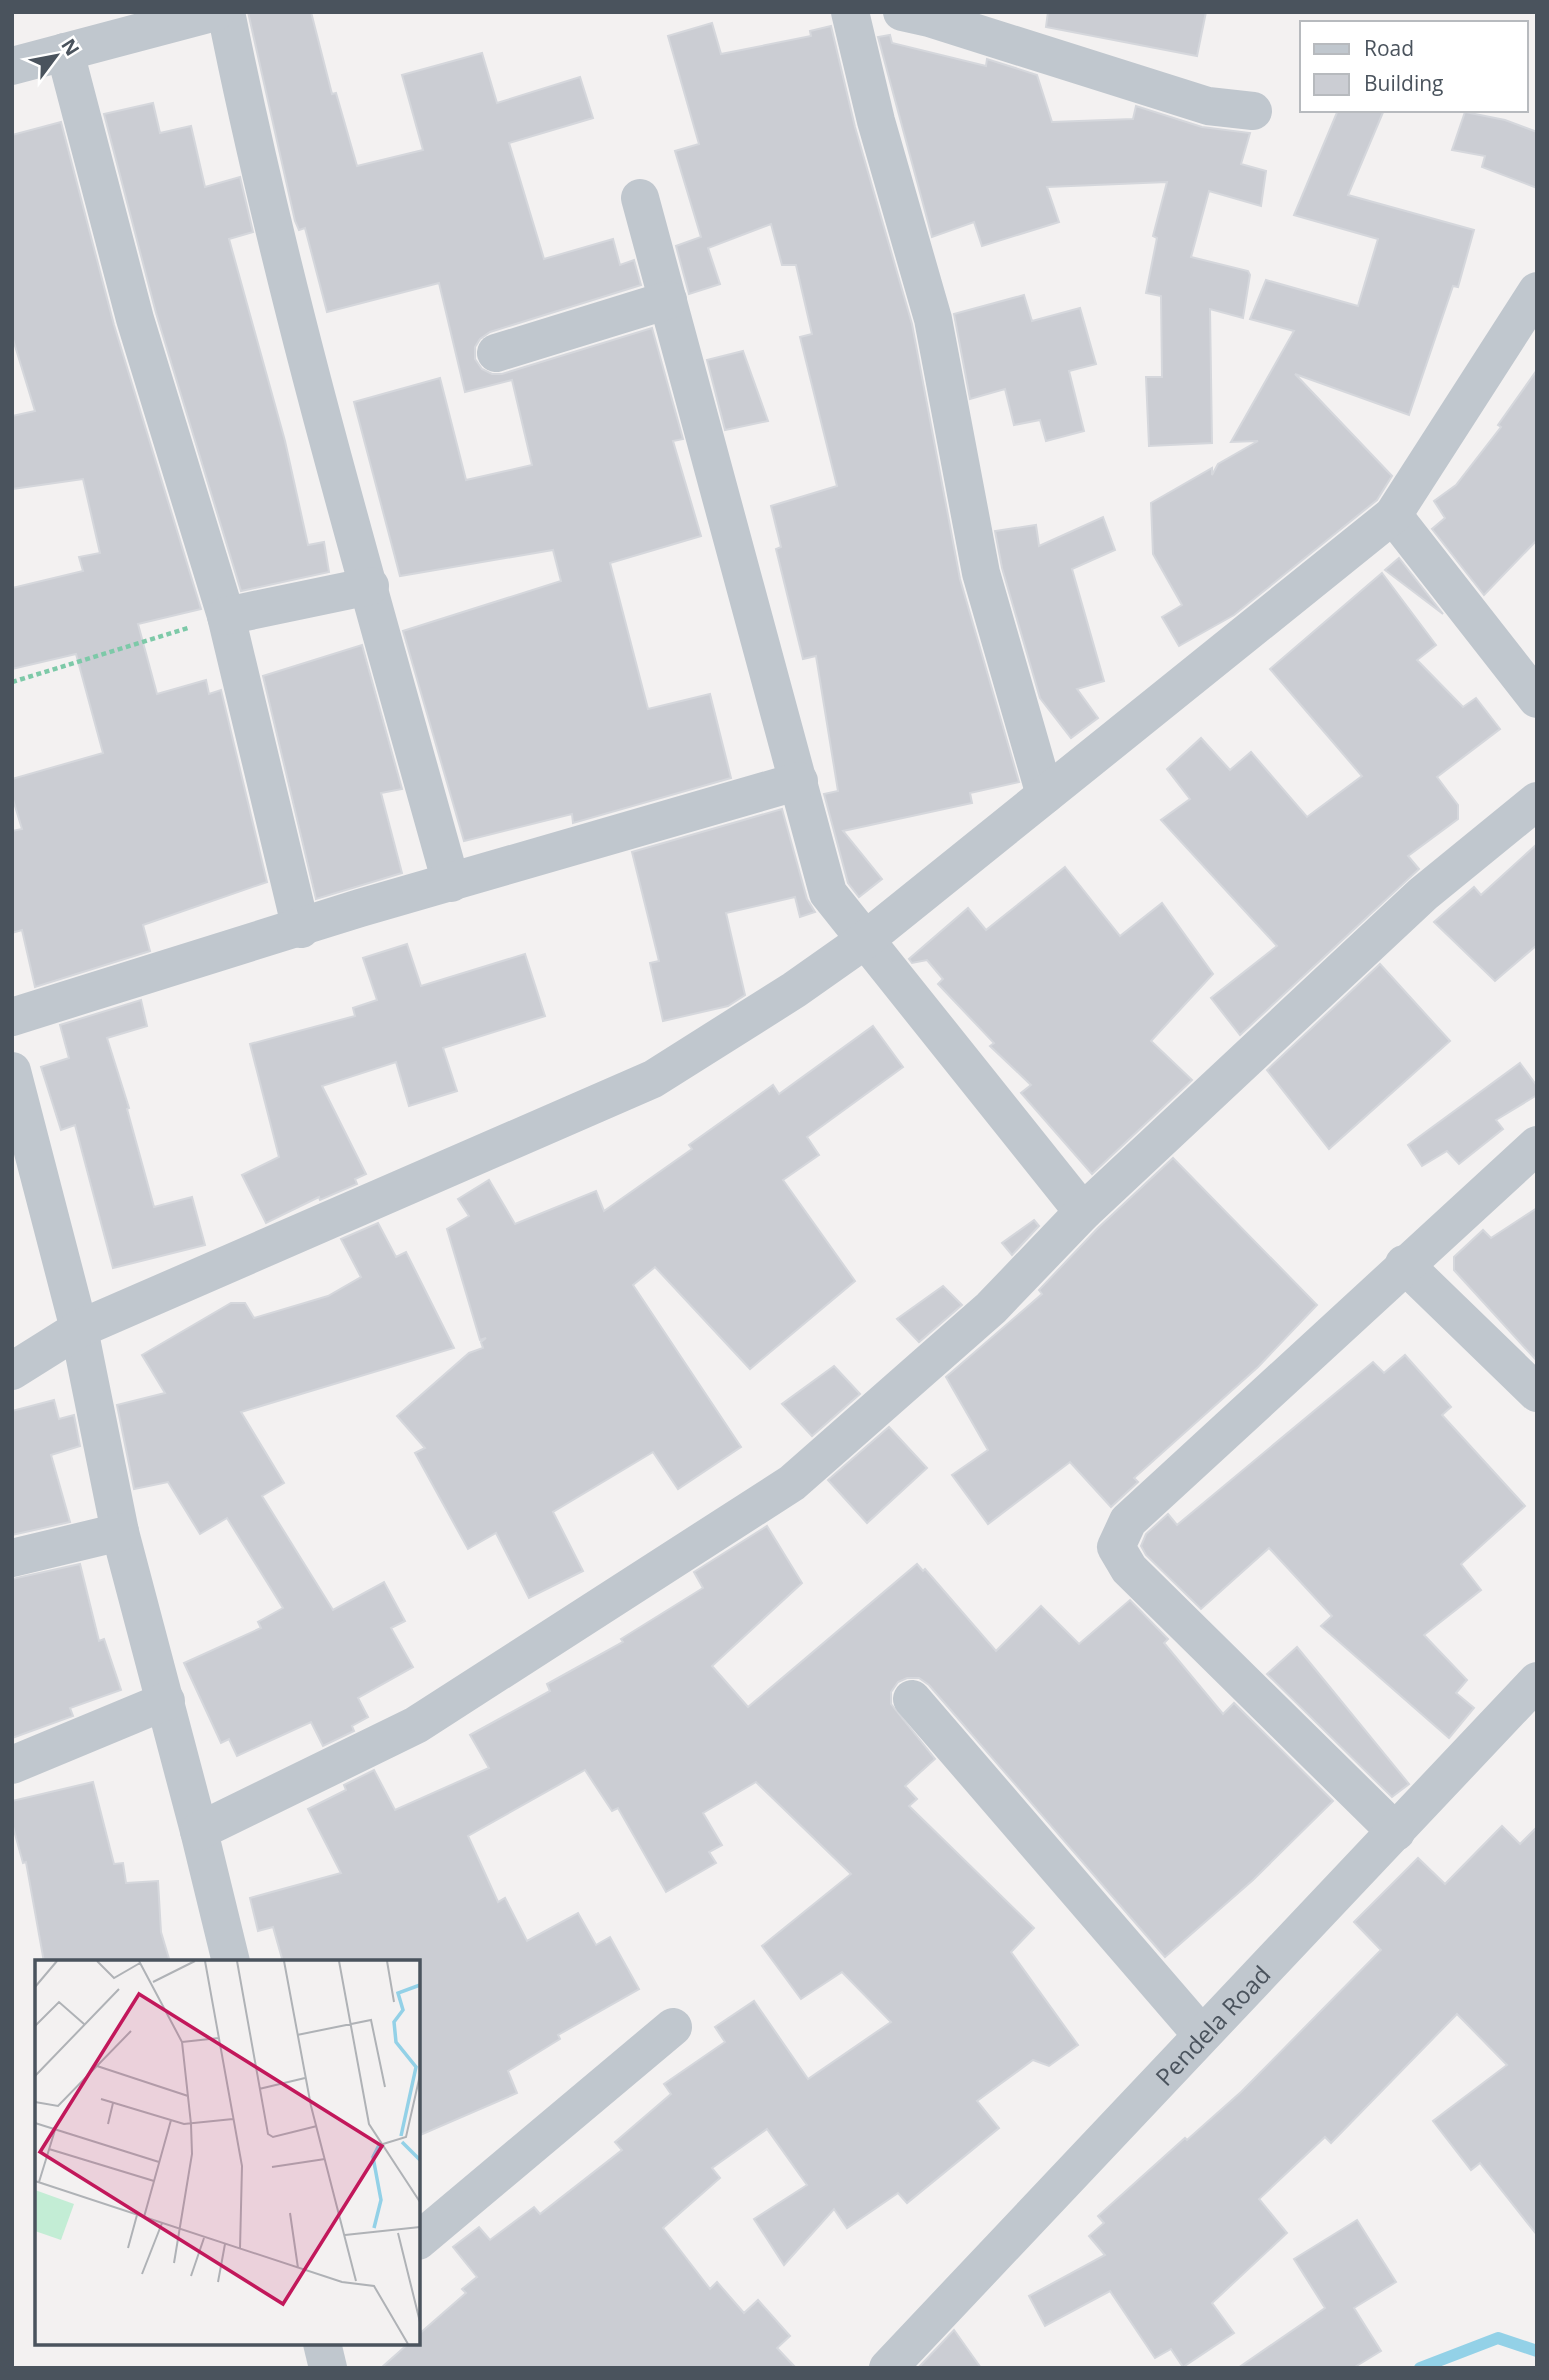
<svg xmlns="http://www.w3.org/2000/svg" width="1549" height="2380" viewBox="0 0 1549 2380" font-family="'Open Sans',sans-serif">
<rect width="100%" height="100%" fill="#f3f1f1"/>
<g fill="none" stroke-linecap="round" stroke-linejoin="round">
<!-- stream -->
<polyline stroke="#93d1e7" stroke-width="12" points="1420,2368 1498,2338 1537,2351"/>
</g>
<!-- building -->
<g fill="#cbcdd3" stroke="#d5d7dc" stroke-width="2">
<polygon points="248,12 311,12 332,94 336,93 357,166 423,150 402,75 482,53 497,103 580,77 593,118 509,143 544,259 613,239 620,265 634,260 641,285 490,332 480,339 475,347 475,359 482,369 492,374 502,374 652,328 683,439 673,441 701,536 610,563 648,709 710,694 731,778 573,823 572,814 464,841 403,631 561,581 553,550 400,576 354,402 440,378 466,480 532,465 512,380 465,392 439,283 327,312 305,228 299,230 295,221"/>
<polygon points="1048,12 1206,12 1197,56 1046,27"/>
<polygon points="712,23 721,54 811,36 810,31 831,26 855,127 912,324 960,579 1019,782 970,793 972,803 843,831 882,879 859,897 848,883 824,794 838,791 816,656 803,659 776,549 781,547 771,506 837,486 800,337 812,334 796,265 782,265 771,224 708,248 720,284 689,294 676,246 701,237 675,151 699,144 668,36"/>
<polygon points="890,35 892,43 986,66 987,59 1037,75 1052,122 1133,119 1136,106 1202,127 1250,133 1241,164 1266,171 1261,206 1209,191 1191,257 1248,271 1250,275 1243,318 1210,309 1212,443 1149,446 1146,377 1162,377 1161,296 1146,293 1157,238 1153,236 1167,182 1047,187 1059,222 982,246 974,222 932,237 878,37"/>
<polygon points="153,103 160,133 191,126 205,187 240,177 253,232 229,239 285,441 308,545 324,542 329,572 241,591 156,313 104,114"/>
<polygon points="1338,110 1384,110 1348,195 1474,230 1458,287 1453,286 1409,415 1295,374 1392,476 1377,500 1234,615 1179,646 1162,617 1182,605 1153,554 1151,503 1212,468 1212,475 1218,464 1258,441 1231,442 1294,331 1250,319 1266,280 1358,306 1378,239 1294,215"/>
<polygon points="1465,112 1505,120 1537,132 1537,188 1482,167 1485,156 1452,150"/>
<polygon points="61,122 114,325 201,609 138,624 157,694 206,680 209,694 221,690 267,882 143,925 150,951 35,987 22,930 12,933 12,831 22,829 12,796 12,779 103,753 76,654 12,669 12,588 83,571 79,557 100,553 83,479 12,489 12,416 35,411 12,336 12,135"/>
<polygon points="1024,295 1032,321 1080,308 1096,364 1069,371 1084,431 1046,441 1040,420 1014,425 1005,389 970,399 954,314"/>
<polygon points="743,351 768,421 725,430 707,360"/>
<polygon points="1537,370 1537,540 1484,595 1432,529 1445,518 1434,501 1456,485 1501,427 1498,425"/>
<polygon points="1103,517 1115,550 1072,569 1104,681 1077,689 1098,718 1071,738 1040,698 1002,568 995,531 1036,525 1039,546"/>
<polygon points="1399,558 1443,614 1385,570"/>
<polygon points="1382,573 1436,645 1417,660 1463,707 1476,698 1500,729 1437,777 1458,805 1458,819 1408,856 1419,869 1240,1035 1211,998 1277,946 1161,820 1190,799 1167,769 1201,738 1230,770 1251,752 1307,817 1362,776 1270,669"/>
<polygon points="362,645 402,789 381,793 402,873 316,899 263,676"/>
<polygon points="782,809 807,899 815,912 800,917 795,897 726,913 745,995 728,1006 663,1021 650,963 659,961 632,852"/>
<polygon points="1537,844 1537,945 1495,981 1434,922 1474,887 1481,895"/>
<polygon points="1065,867 1120,936 1162,903 1213,974 1151,1041 1192,1080 1092,1174 1021,1093 1031,1085 990,1046 994,1043 938,984 943,979 927,960 912,963 909,959 968,908 986,930"/>
<polygon points="407,944 421,986 525,954 545,1016 443,1048 457,1091 409,1106 396,1062 322,1086 366,1174 355,1179 357,1184 320,1200 319,1197 266,1223 242,1175 279,1157 250,1044 355,1016 353,1008 377,1000 363,958"/>
<polygon points="1380,964 1450,1041 1329,1149 1267,1070"/>
<polygon points="141,1000 147,1026 107,1038 129,1108 127,1109 154,1207 192,1197 205,1245 113,1268 75,1125 61,1130 41,1067 69,1058 60,1025"/>
<polygon points="873,1026 903,1067 807,1137 819,1155 783,1180 855,1281 750,1369 655,1267 633,1285 741,1447 678,1489 653,1452 553,1512 583,1571 529,1598 496,1533 468,1549 415,1453 425,1448 397,1416 469,1353 483,1348 481,1342 486,1338 480,1340 447,1229 469,1216 458,1199 489,1180 515,1224 596,1191 604,1211 692,1149 689,1145 773,1085 779,1094"/>
<polygon points="1520,1063 1537,1086 1537,1095 1496,1120 1503,1129 1459,1164 1447,1151 1422,1166 1408,1145"/>
<polygon points="1173,1158 1317,1305 1258,1367 1134,1478 1138,1482 1111,1507 1070,1462 988,1524 952,1475 988,1450 946,1377 1042,1294 1039,1290 1098,1228"/>
<polygon points="1537,1208 1537,1361 1454,1270 1454,1257 1483,1230 1491,1238"/>
<polygon points="1034,1220 1039,1226 1012,1255 1002,1243"/>
<polygon points="378,1223 396,1257 406,1252 454,1348 241,1412 284,1483 262,1496 333,1610 384,1582 405,1621 391,1628 413,1667 358,1698 368,1717 352,1726 354,1731 323,1746 311,1722 237,1756 229,1739 221,1743 184,1663 261,1628 258,1622 283,1608 227,1518 200,1534 168,1482 134,1489 117,1405 165,1393 142,1355 231,1303 245,1303 254,1318 328,1296 361,1277 341,1239"/>
<polygon points="943,1286 962,1305 919,1342 897,1319"/>
<polygon points="1405,1355 1451,1407 1442,1415 1525,1506 1461,1564 1481,1590 1424,1635 1467,1680 1456,1693 1474,1708 1449,1738 1321,1626 1332,1616 1269,1548 1201,1609 1146,1555 1141,1546 1146,1534 1168,1514 1177,1525 1373,1362 1384,1373"/>
<polygon points="834,1366 860,1394 812,1436 782,1404"/>
<polygon points="54,1400 59,1419 74,1415 80,1446 51,1455 70,1522 12,1535 12,1411"/>
<polygon points="889,1427 927,1468 867,1523 828,1480"/>
<polygon points="767,1526 802,1583 712,1666 748,1707 917,1564 923,1571 925,1569 996,1651 1041,1606 1079,1644 1130,1600 1168,1639 1164,1643 1223,1714 1234,1703 1333,1801 1253,1880 1165,1957 929,1685 919,1678 907,1678 898,1682 891,1692 891,1704 935,1759 905,1786 917,1799 909,1806 1034,1928 1011,1952 1078,2045 1049,2066 1033,2060 977,2101 999,2128 907,2203 898,2193 847,2228 834,2209 784,2265 754,2219 807,2185 767,2129 712,2168 720,2178 663,2228 710,2289 717,2282 744,2313 758,2300 790,2336 777,2348 796,2368 381,2368 409,2343 418,2343 418,2335 466,2293 462,2289 477,2277 453,2247 479,2227 490,2240 534,2207 540,2214 622,2150 615,2142 671,2094 664,2084 725,2042 715,2027 754,2001 808,2079 891,2022 842,1972 801,1999 762,1946 851,1874 756,1782 703,1813 722,1845 709,1852 716,1863 666,1892 618,1808 612,1811 585,1770 468,1836 498,1902 505,1898 527,1941 578,1913 596,1945 610,1937 639,1989 558,2035 560,2039 508,2071 517,2093 418,2136 418,1962 283,1962 273,1927 258,1931 250,1898 341,1873 308,1809 346,1790 344,1785 374,1770 395,1810 489,1768 470,1735 550,1691 547,1684 623,1642 621,1639 703,1588 694,1572"/>
<polygon points="80,1564 99,1641 104,1639 121,1690 70,1708 73,1716 12,1738 12,1579"/>
<polygon points="1297,1647 1409,1784 1392,1797 1267,1674"/>
<polygon points="93,1782 114,1864 123,1863 126,1883 158,1881 161,1932 170,1962 44,1962 26,1862 23,1863 12,1823 12,1801"/>
<polygon points="1502,1826 1520,1844 1537,1827 1537,2235 1480,2163 1471,2170 1433,2121 1507,2065 1457,2014 1331,2143 1325,2137 1259,2199 1287,2233 1212,2303 1234,2333 1183,2367 1171,2349 1155,2358 1110,2291 1045,2326 1029,2296 1105,2255 1089,2236 1104,2223 1098,2216 1185,2138 1187,2140 1241,2092 1381,1950 1354,1922 1418,1858 1445,1884"/>
<polygon points="1357,2220 1396,2282 1354,2308 1381,2351 1353,2368 1238,2368 1325,2308 1294,2259"/>
<polygon points="954,2330 981,2368 918,2368"/>
</g>
<g fill="none" stroke-linecap="round" stroke-linejoin="round">
<!-- path -->
<polyline stroke="#7dc9a8" stroke-width="4.5" stroke-dasharray="5 3.5" stroke-linecap="butt" points="12,682 188,628"/>
<!-- street -->
<g stroke="#c0c7ce" stroke-width="38">
<path d="M226,12C285,306 371,595 451,883"/>
<polyline points="850,12 876,121 933,319 981,573 1045,795"/>
<polyline points="902,12 929,18 1208,106 1253,111"/>
<polyline points="65,52 135,319 226,616 301,929"/>
<polyline points="12,66 216,12"/>
<polyline points="640,198 828,893 1083,1212"/>
<polyline points="496,353 668,300"/>
<polyline points="1393,515 1537,699"/>
<polyline points="226,616 370,586"/>
<polyline points="12,1017 360,908 799,781"/>
<polyline points="12,1071 79,1329 120,1532 199,1831 231,1962"/>
<polyline points="1404,1264 1537,1393"/>
<polyline points="12,1371 79,1329 653,1079 794,990 865,940 1393,515 1537,291"/>
<polyline points="12,1558 120,1532"/>
<polyline points="912,1699 1201,2034"/>
<polyline points="12,1765 166,1701"/>
<polyline points="199,1831 416,1725 792,1483 991,1308 1083,1212 1423,894 1537,801"/>
<polyline points="1396,1832 1129,1569 1116,1547 1128,1521 1537,1145"/>
<polyline points="418,2241 673,2027"/>
<polyline points="322,2343 328,2368"/>
<path id="s1" d="M888,2368L1537,1681"/>
</g>
</g>
<g text-anchor="middle" dominant-baseline="central" stroke-width="6" stroke-linejoin="round" paint-order="stroke">
<!-- street labels -->
<g font-size="24" fill="#4a535d" stroke="#fff">
<text stroke="none"><textPath href="#s1" startOffset="472">Pendela Road</textPath></text>
</g>
</g>
<!-- overview -->
<g transform="translate(35 1960)">
<rect width="385" height="385" fill="#f3f1f1"/>
<path d="M0,230L39,244L26,280L0,271Z" fill="#c3edd5"/>
<path fill="none" stroke="#93d1e7" stroke-width="3.5" d="M366,176L381,107L361,82L359,62L368,50L363,33L385,25M367,182L385,200M339,268L346,240L338,197L344,185"/>
<path fill="none" stroke="#afb2b6" stroke-width="2" d="M62,1L79,18L105,3M104,1L147,82L156,164L157,194L139,303M170,1L207,206L205,289M202,1L233,174L238,177L282,166M249,1L276,146L321,321M304,1L334,164L385,242M352,1L359,42M118,22L160,1M0,27L22,1M0,66L24,42L49,64M262,75L336,60L350,127M147,82L184,78M59,105L153,136M0,116L84,29M224,129L270,118M66,139L149,164L198,159M0,142L23,146L96,71M0,163L124,202M73,164L78,143M348,184L371,177L385,115M14,189L119,221M237,207L290,199M0,221L307,322L339,326L373,384M4,222L20,170M255,253L263,308M109,257L136,160M363,273L385,362M310,275L385,267M93,288L102,255M107,314L127,263M156,316L169,278M183,322L190,284"/>
<path fill="#c2185b" fill-opacity="0.15" stroke="#c2185b" stroke-width="3.5" d="M104,34L347,186L248,344L5,192Z"/>
<rect width="385" height="385" fill="none" stroke="#4a535d" stroke-width="3.5"/>
</g>
<!-- border -->
<rect width="1549" height="2380" fill="none" stroke="#4a535d" stroke-width="28"/>
<!-- legend -->
<rect x="1300" y="21" width="228" height="91" fill="#ffffff" stroke="#b7babe" stroke-width="2"/>
<rect x="1314" y="44" width="35" height="10" fill="#c0c7ce" stroke="#b7babe" stroke-width="2"/>
<text x="1364" y="56" font-size="21" fill="#4a535d">Road</text>
<rect x="1314" y="74" width="35" height="21" fill="#cbcdd3" stroke="#b7babe" stroke-width="2"/>
<text x="1364" y="91" font-size="21" fill="#4a535d">Building</text>
<!-- north arrow -->
<g transform="translate(56 56) rotate(58)" stroke="#ffffff" stroke-width="5" paint-order="stroke">
<path d="M0-5L12 26L0 18L-12 26Z" fill="#4a535d"/>
<text y="-10" font-size="19" font-weight="bold" text-anchor="middle" fill="#4a535d">N</text>
</g>
</svg>
